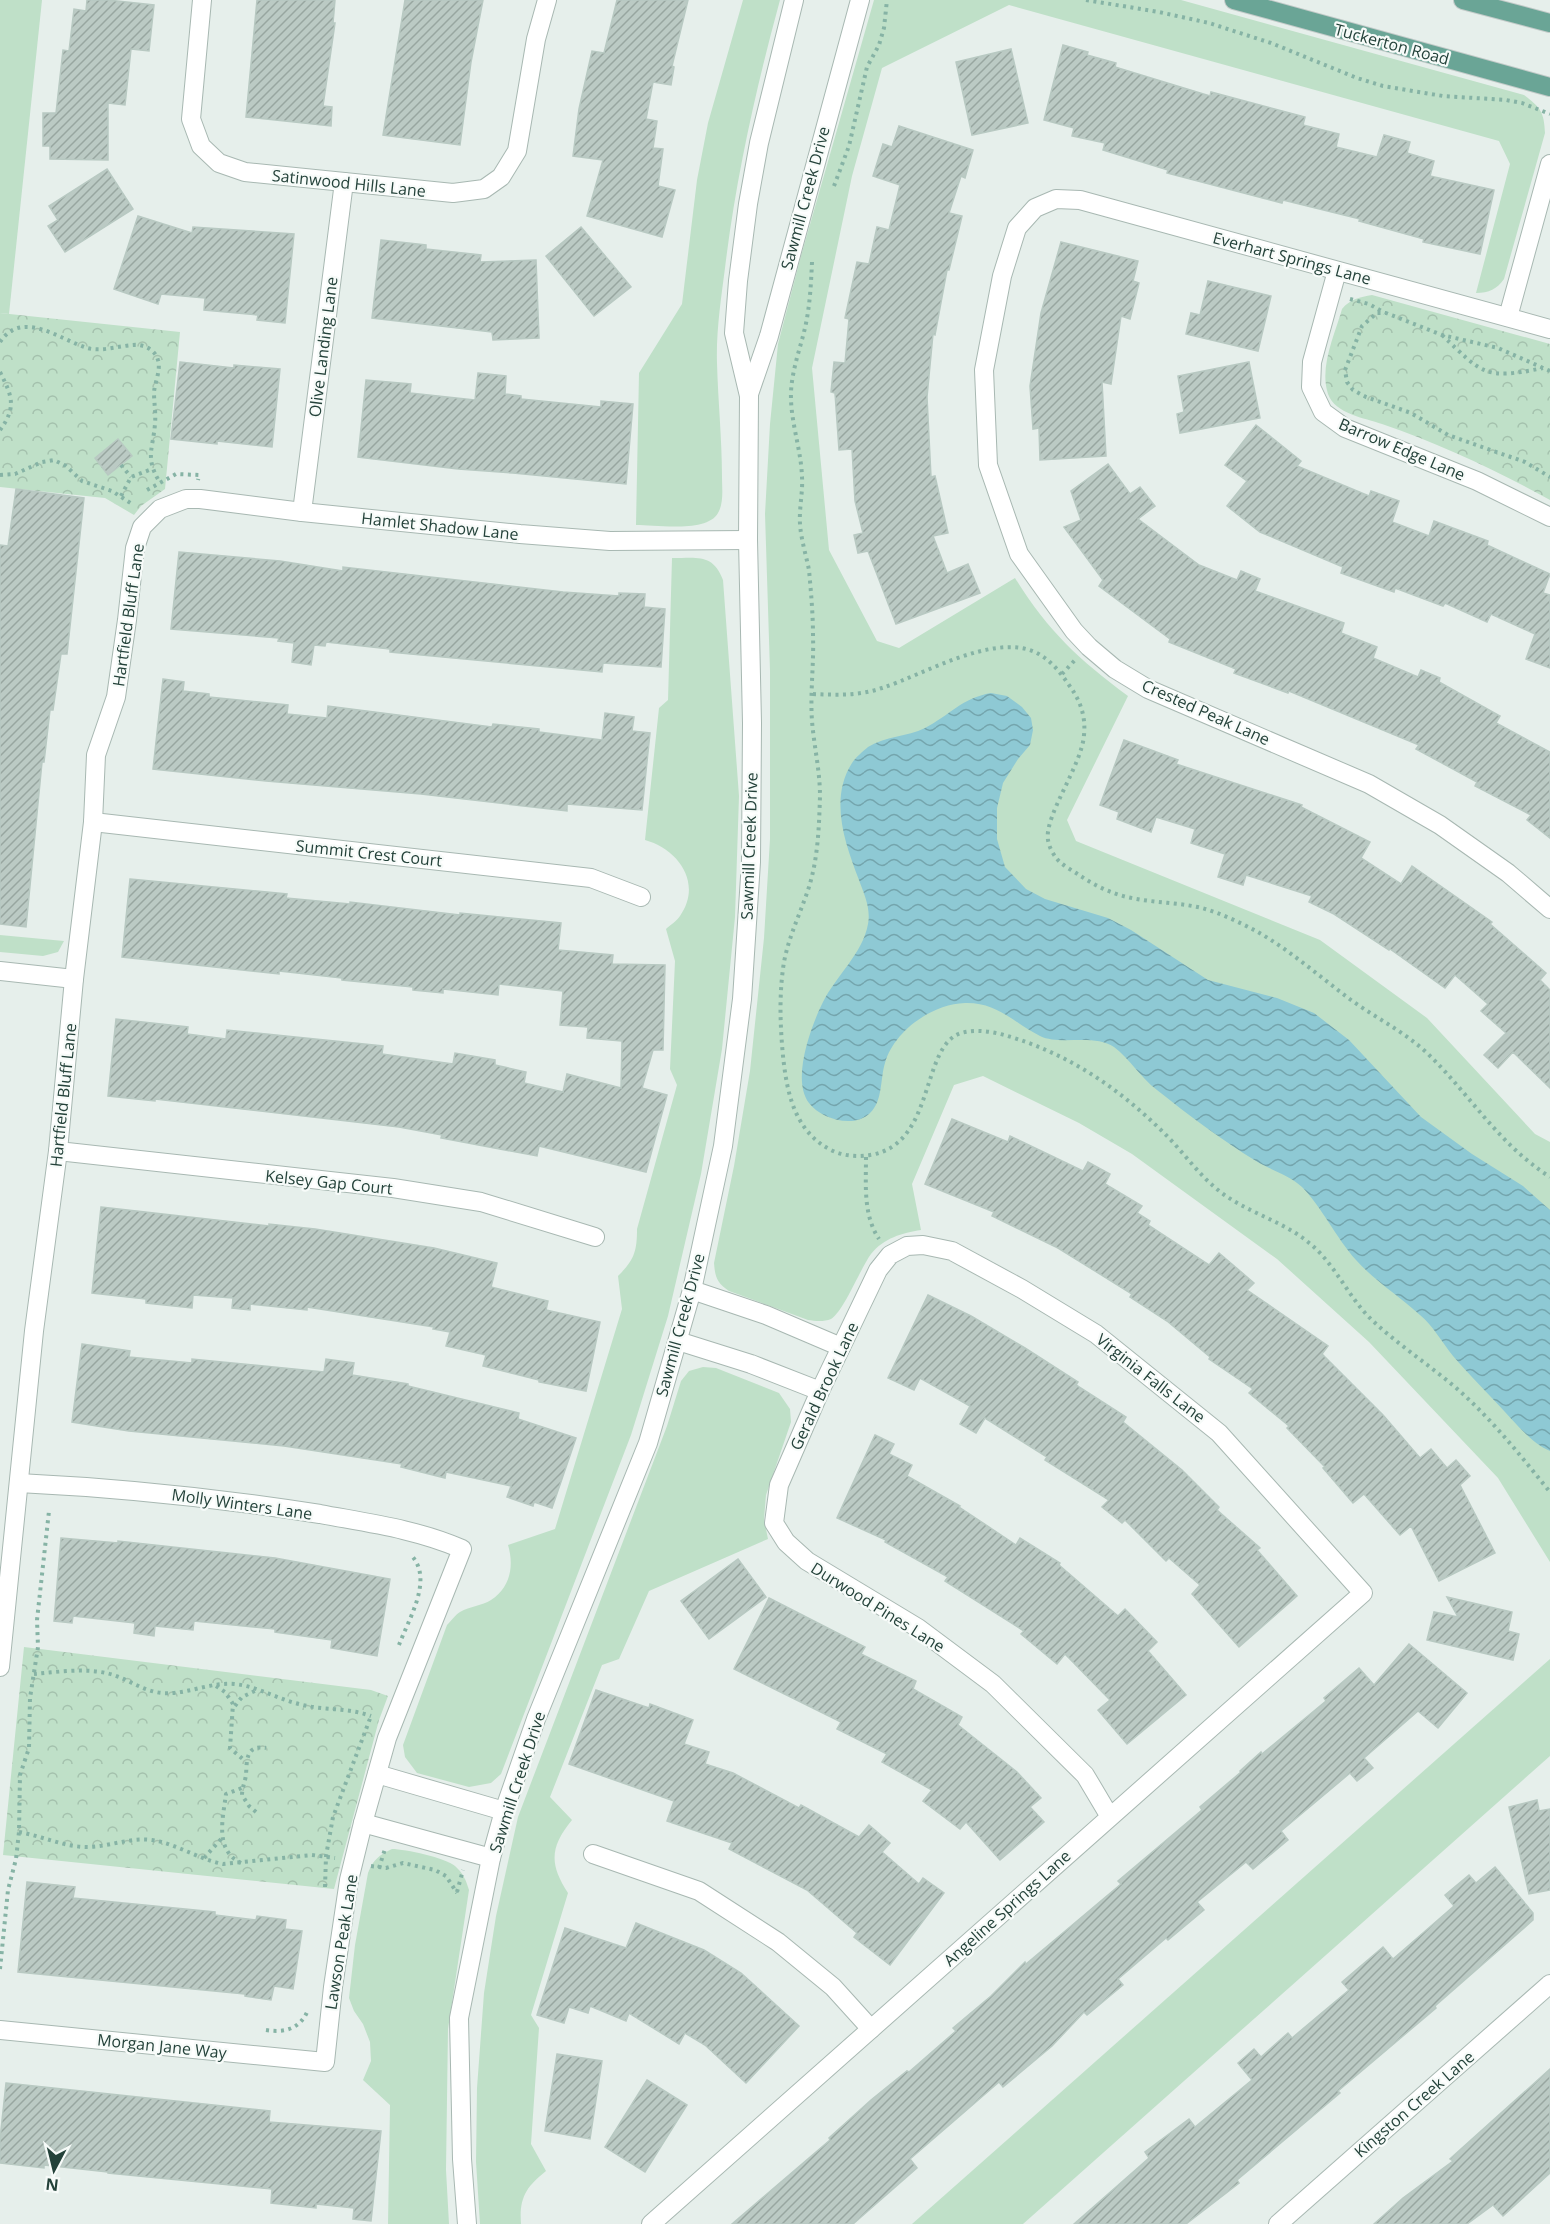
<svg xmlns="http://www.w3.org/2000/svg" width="1550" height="2224" viewBox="0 0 1550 2224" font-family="'Open Sans',sans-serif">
<defs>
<pattern id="park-crowns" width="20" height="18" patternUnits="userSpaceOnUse" patternTransform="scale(1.5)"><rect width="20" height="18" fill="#bfe0c8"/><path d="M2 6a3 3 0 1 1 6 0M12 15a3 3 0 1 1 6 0" fill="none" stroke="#a4c1ad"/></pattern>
<pattern id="water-waves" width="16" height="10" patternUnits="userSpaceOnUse" patternTransform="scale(1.5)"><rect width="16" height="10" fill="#8ec9d4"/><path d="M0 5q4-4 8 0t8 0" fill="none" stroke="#74a5ad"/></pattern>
<pattern id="building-hatch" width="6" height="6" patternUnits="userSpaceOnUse" patternTransform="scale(1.5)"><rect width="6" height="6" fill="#bbcac4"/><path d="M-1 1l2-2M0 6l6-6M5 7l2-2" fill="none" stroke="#98a6a0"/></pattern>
</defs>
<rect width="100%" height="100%" fill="#e6efeb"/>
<!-- grass -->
<g fill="#bfe0c8">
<polygon points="0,0 42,0 9,314 0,313"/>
<path d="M743,0H780C756,88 736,177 725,268C721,299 716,332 717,363C718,401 722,439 722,477C722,488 724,503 718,513C707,533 656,525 636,525L639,373L682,304L697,180L708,123Z"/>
<path d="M874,0H1181L1524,95C1541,108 1544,112 1545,133L1504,279C1497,289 1489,293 1476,293L1510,164L1499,141L1009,5L882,68L852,176L812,368L829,550L877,641L899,648L1015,578C1048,631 1078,659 1128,696L1067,820L1076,841L1320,940L1427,1018L1535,1134L1550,1142V1562L1498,1478L1369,1342L1277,1259L1132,1154L1079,1123L983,1076L954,1085L912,1184L921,1230C902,1233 884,1238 871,1254C860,1269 844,1311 831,1319C824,1322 815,1321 808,1320L729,1291C717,1283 715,1277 714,1263L734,1166L750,1071L764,938L770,839V671L765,514L770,424L778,344L801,256Z"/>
<path d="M672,558C697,558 713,553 723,580L739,796L735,917L722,1049L701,1174L668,1316L631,1435L501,1774L491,1783L469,1787L417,1773L405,1757L403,1745L447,1625C451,1621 455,1615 460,1612C470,1606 482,1606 491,1600C511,1587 514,1565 508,1545L555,1529L622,1309L618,1276C634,1260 637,1252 637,1229L677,1085L670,1069L675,961L666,929C670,925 677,921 680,916C703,883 678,849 645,840L659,708L668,700Z"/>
<polygon points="0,935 64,941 58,952 43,956 0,952"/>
<path d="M703,1367L716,1368L779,1393L790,1409L791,1422L766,1495L764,1519L768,1539L649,1591L619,1659L602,1665L550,1797L572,1820C550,1847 549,1864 568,1893L531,2015L539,2028L531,2144L546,2171C526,2187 519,2198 521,2224H480L476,2162L477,2088L484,1993L496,1916L518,1817L667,1426L681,1381L689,1371Z"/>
<polygon points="1550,1659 1550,1756 1023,2224 912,2224"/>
<path d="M392,1849C405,1849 446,1858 455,1866C463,1873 466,1880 469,1890L448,2029L446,2170L449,2224H388L390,2105L363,2080L371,2061L370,2042L363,2024L354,2011L349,1998L355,1945L368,1873C373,1860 379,1855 392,1849Z"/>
</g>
<!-- park -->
<g fill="url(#park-crowns)">
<path d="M1372,295L1550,344V500C1496,470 1440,444 1382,424C1365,418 1335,414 1328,394C1319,367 1335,334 1342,309C1350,299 1360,297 1372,295Z"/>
<polygon points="0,313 180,332 165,489 141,506 134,515 105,498 0,487"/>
<polygon points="24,1647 371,1690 388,1696 379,1720 334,1889 3,1855"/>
</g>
<!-- water -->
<path fill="url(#water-waves)" d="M991,693L1007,696L1022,707L1031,718L1033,730L1030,745L1018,759L1003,783L997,808V839L1005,867L1026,889L1045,899L1108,918L1131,930L1208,980L1277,998L1314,1013L1349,1040L1421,1117L1472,1154L1523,1186L1550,1210V1451C1532,1443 1518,1426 1505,1412C1488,1393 1469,1375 1453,1356C1442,1342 1433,1326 1420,1315C1399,1296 1375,1281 1356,1260C1337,1239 1321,1206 1302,1187C1290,1175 1270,1170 1256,1161C1223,1141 1187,1114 1157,1090C1141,1078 1129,1058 1114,1047C1094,1033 1060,1046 1040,1036C1015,1024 998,1002 965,1003C932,1004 894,1031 885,1063C880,1079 883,1101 870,1113C854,1129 821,1119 809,1103C791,1080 811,1026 823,1002C836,976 863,953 868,924C871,908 864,894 859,880C845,844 829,799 852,763C855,758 863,751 868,747C885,736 907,737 925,728C950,715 962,698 991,693Z"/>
<!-- building -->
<g fill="url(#building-hatch)" stroke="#b8c9c2" stroke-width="1.5">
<polygon points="87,0 108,0 154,5 149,51 131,49 125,105 108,103 108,160 50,159 50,146 43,146 43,113 56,113 63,50 69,51 74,9 86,11"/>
<polygon points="257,0 335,0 333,23 335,23 323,106 332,107 331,126 246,117"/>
<polygon points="405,0 483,0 471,62 460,145 383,135"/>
<polygon points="617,0 688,0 672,66 674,67 671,85 653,82 646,119 657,121 653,148 663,149 658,186 675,190 662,237 587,216 603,160 573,156 579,109 592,51 604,53"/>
<polygon points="1063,45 1088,52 1087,55 1116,63 1115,67 1210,96 1211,92 1305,117 1303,125 1339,134 1336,147 1377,157 1384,135 1410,142 1407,153 1434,161 1430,176 1494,190 1480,254 1423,242 1424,239 1359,221 1360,219 1283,200 1282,203 1167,173 1168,170 1103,150 1105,143 1072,136 1074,128 1044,120"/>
<polygon points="1011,49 1028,123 972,135 956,62"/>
<polygon points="899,126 973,150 965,178 961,176 949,213 962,216 949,270 947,270 935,335 933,334 927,397 931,477 935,476 948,533 933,536 947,573 968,564 980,593 896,624 868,551 858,553 854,535 863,533 855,501 852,449 839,450 835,393 831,392 834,362 845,363 849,319 845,318 857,262 869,264 877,227 889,230 900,185 873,176 883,144 892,147"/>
<polygon points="107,169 133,209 65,252 48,226 58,220 49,206"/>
<polygon points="138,216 192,233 193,227 294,234 285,323 257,320 258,315 204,310 205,298 161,294 158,304 114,289"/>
<polygon points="581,227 631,287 594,316 546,256"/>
<polygon points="381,240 426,245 426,249 481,255 480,262 536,260 539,338 493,340 492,332 372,318"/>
<polygon points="1061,242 1138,261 1133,281 1139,283 1130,319 1121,316 1111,384 1102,382 1106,456 1040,460 1039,428 1033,429 1030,386 1041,313"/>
<polygon points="1208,281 1271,296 1258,351 1186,334 1191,313 1200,315"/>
<polygon points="180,362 234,368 234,365 280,369 272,447 217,441 217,444 171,439"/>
<polygon points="1249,362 1260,418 1180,433 1177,414 1184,412 1178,376"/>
<polygon points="478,373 506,376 505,394 521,396 521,399 601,407 601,401 633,404 626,484 513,473 458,469 358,457 366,380 411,384 410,393 475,400"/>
<polygon points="1256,425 1301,461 1297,466 1369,496 1371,491 1399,501 1392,522 1429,536 1434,521 1488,541 1487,545 1550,574 1543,593 1550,595 1550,668 1526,659 1535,634 1491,614 1487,622 1445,603 1443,606 1395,588 1394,592 1341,573 1343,567 1260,532 1227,506 1247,481 1225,465"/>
<polygon points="118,439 132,456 108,475 95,458"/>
<polygon points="1108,464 1130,494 1140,487 1155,506 1138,519 1199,565 1237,580 1241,571 1260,579 1255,591 1344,623 1341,633 1377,647 1373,658 1418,677 1421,670 1440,678 1439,682 1500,716 1496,723 1550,752 1550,838 1527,820 1531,815 1475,786 1477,782 1416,749 1419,745 1289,691 1288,693 1234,673 1236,669 1169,642 1170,639 1099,586 1103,580 1064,527 1081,520 1071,491"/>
<polygon points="16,489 84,498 67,654 61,654 53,710 50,710 44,762 42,762 26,927 0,924 0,545 8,546"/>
<polygon points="179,552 280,561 343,571 343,567 563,592 619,596 619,593 645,594 644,607 665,609 661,667 603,663 602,672 390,652 390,649 326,642 325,646 314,645 311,665 292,662 294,643 278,641 279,638 171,629"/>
<polygon points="163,679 184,682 183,691 209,694 209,697 288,705 287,714 327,718 328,706 492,727 493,724 539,729 539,732 602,740 605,713 634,717 632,731 650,733 642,810 567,804 567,811 421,794 266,781 153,769"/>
<polygon points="1124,740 1178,760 1176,764 1302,805 1301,807 1370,842 1361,858 1401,884 1412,866 1492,922 1490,924 1546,973 1540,980 1550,990 1550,1088 1513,1052 1498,1068 1484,1055 1506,1033 1481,1011 1488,1004 1455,975 1445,988 1390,949 1389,950 1334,914 1309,902 1312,896 1246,875 1243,885 1218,877 1225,854 1191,843 1195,829 1156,817 1151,832 1117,819 1119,812 1100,805"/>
<polygon points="130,879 287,894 286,898 350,904 350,902 460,915 460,913 561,923 558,950 613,955 612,964 665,965 663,1050 653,1050 642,1088 667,1095 646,1172 539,1146 537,1156 441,1138 442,1135 399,1127 155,1099 155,1101 108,1096 116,1019 188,1027 187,1034 226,1039 227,1030 383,1046 382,1054 453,1064 455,1053 495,1060 495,1065 526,1072 524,1083 563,1092 567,1074 621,1088 622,1041 587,1038 588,1027 560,1025 563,991 499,984 498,995 443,989 443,993 413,990 413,987 342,980 342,978 279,971 279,974 122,957"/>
<polygon points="952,1119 1008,1142 1010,1136 1083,1171 1088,1162 1110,1174 1105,1184 1142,1206 1137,1213 1150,1221 1148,1225 1209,1265 1219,1253 1254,1283 1247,1290 1328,1346 1322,1354 1383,1415 1420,1458 1431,1449 1447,1468 1456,1460 1470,1476 1460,1485 1495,1553 1439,1581 1411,1526 1400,1535 1364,1494 1353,1503 1323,1468 1325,1467 1287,1428 1289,1426 1249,1393 1253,1389 1209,1359 1210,1357 1167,1321 1130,1297 1132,1294 1058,1248 992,1216 994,1212 925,1184"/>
<polygon points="101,1207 269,1226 269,1224 315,1229 434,1248 497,1263 491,1287 548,1301 546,1310 600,1322 586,1391 539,1382 539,1380 483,1366 486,1355 446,1346 450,1332 433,1329 434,1327 307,1307 307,1310 250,1304 250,1310 232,1308 233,1298 193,1295 192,1308 146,1303 146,1299 92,1293"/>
<polygon points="928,1295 971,1316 1025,1348 1078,1382 1076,1385 1126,1417 1123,1422 1182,1470 1219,1507 1217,1510 1260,1548 1257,1550 1297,1596 1239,1647 1192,1594 1200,1585 1169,1558 1166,1561 1125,1520 1122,1523 1102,1507 1109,1500 1045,1460 1047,1457 985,1418 976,1433 960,1424 970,1406 920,1378 914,1390 888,1378"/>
<polygon points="82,1344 130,1351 129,1357 192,1363 192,1359 324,1372 326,1359 354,1363 352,1375 408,1384 408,1386 519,1413 518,1419 576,1438 552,1508 534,1502 533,1506 507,1497 511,1486 446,1472 445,1478 401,1467 402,1464 284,1446 129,1431 72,1422"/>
<polygon points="875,1435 894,1444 889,1454 912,1465 907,1476 960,1506 959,1507 1016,1545 1020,1538 1060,1563 1059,1565 1118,1616 1125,1609 1157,1642 1148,1651 1186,1695 1127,1744 1098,1710 1110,1700 1065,1654 1057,1664 1021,1634 1024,1631 945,1581 948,1577 885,1542 886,1540 837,1518"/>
<polygon points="61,1538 118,1543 118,1541 275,1558 390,1579 377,1656 331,1648 332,1640 275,1632 275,1629 194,1621 193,1630 155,1626 154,1636 134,1633 135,1623 73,1616 72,1623 54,1621"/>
<polygon points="738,1559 766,1597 709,1639 681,1601"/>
<polygon points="1447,1597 1512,1612 1508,1631 1519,1634 1513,1660 1427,1640 1434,1612 1458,1617"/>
<polygon points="769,1598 865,1647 861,1654 916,1681 913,1689 962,1717 958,1725 1017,1772 1041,1798 1030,1807 1044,1822 1000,1860 966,1822 960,1829 923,1801 932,1790 882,1762 887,1754 837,1729 841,1722 734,1669"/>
<polygon points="1409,1644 1467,1693 1438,1728 1418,1711 1364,1758 1373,1768 1357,1781 1350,1773 1281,1831 1288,1840 1253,1869 1246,1862 1197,1902 1204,1910 1168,1940 1166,1938 1118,1979 1123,1985 1087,2015 1084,2012 1052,2046 1003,2087 999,2082 910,2159 917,2168 853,2224 732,2224 830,2140 829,2138 871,2100 907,2071 909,2072 956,2031 953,2028 991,1996 1025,1962 1026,1964 1121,1884 1118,1881 1202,1810 1200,1807 1241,1772 1240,1771 1261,1752 1262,1754 1326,1701 1324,1698 1359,1668 1374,1685"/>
<polygon points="596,1690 649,1708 650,1704 693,1720 684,1744 709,1752 705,1764 733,1773 799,1808 801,1805 859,1837 869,1825 890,1843 882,1852 919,1884 923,1878 944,1893 890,1965 854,1937 857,1933 807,1890 729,1849 732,1843 667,1821 674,1801 569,1764"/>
<polygon points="1537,1800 1539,1811 1550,1809 1550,1890 1529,1894 1509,1807"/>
<polygon points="1495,1867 1533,1913 1533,1920 1435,2006 1436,2008 1338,2091 1340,2093 1237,2180 1239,2183 1186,2224 1074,2224 1149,2158 1145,2152 1189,2119 1195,2127 1252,2080 1238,2063 1254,2049 1261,2057 1288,2033 1292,2038 1349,1990 1342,1982 1383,1947 1393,1959 1454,1906 1445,1895 1469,1875 1476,1883"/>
<polygon points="27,1882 75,1887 73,1898 215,1912 215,1915 256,1920 257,1916 286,1920 285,1929 302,1931 293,1989 274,1986 271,2000 245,1996 245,1994 18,1972"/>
<polygon points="636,1923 704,1950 741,1973 799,2026 746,2083 705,2045 685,2033 679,2044 629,2013 626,2021 590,2006 588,2013 569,2007 564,2023 537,2015 565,1928 626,1948"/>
<polygon points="557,2054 602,2061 590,2139 545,2131"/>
<polygon points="1550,2069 1550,2173 1503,2216 1493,2205 1467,2224 1374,2224 1403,2198 1453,2161 1450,2159"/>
<polygon points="647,2080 687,2105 645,2172 605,2147"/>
<polygon points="6,2083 270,2111 269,2122 381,2131 371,2221 353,2219 354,2208 316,2204 316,2208 271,2203 272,2189 108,2173 108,2172 44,2165 44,2168 0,2163 0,2139"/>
</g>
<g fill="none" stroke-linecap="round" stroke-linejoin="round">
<!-- minor casing -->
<g stroke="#a8b8b2" stroke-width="20">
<g id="minor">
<polyline points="202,0 191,119 201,146 219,163 245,172 453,193 484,189 501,177 517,151 536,39 547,0"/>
<polyline points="1337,271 1312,362 1311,387 1323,412 1345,428 1477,481 1550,517"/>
<polyline points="1508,317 1550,164"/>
<polyline points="1550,329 1080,200 1056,199 1035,208 1017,228 1002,276 984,370 988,465 1019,554 1074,631 1089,647 1115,669 1148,689 1369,784 1440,825 1508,873 1550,909"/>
<polyline points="749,394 769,336 860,0"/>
<polyline points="302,512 344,182"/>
<polyline points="93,822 591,878 641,897"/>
<polyline points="0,971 74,979"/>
<polyline points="58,1151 393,1188 481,1202 595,1237"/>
<polyline points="692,1290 766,1315 841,1347"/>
<polyline points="678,1341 751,1364 820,1391"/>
<polyline points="0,1667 34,1331 58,1151 74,979 93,822 96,755 116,697 127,620 135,548 142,527 160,509 186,499 200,499 302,512 520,534 610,541 748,540"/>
<polyline points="377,1774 504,1811"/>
<polyline points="363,1823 491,1858"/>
<polyline points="593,1854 699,1891 778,1942 833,1987 871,2029"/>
<path d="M0,2030L325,2062L333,1987L349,1880L363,1823L387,1738L462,1549C416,1529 368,1523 320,1514C219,1498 121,1488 19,1483"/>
<polyline points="467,2224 462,2159 459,2018 491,1858 504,1811 536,1719 648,1443 692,1290 723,1146 742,999 751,862 752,723 748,540 749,396 734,333 738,281 748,204 759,143 794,0"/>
<polyline points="651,2224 1363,1593 1219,1433 1096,1334 1022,1289 952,1251 923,1245 907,1246 890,1255 878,1270 820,1391 779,1485 774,1523 786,1542 807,1561 918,1628 993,1684 1085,1775 1110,1817"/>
<polyline points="1278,2224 1550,1984"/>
</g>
</g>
<!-- major casing -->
<g stroke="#c2cac8" stroke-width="20">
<g id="major">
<polyline points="1234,0 1550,87"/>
<polyline points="1463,0 1550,23"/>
</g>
</g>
<!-- path -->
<g stroke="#86b3a5" stroke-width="4" stroke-dasharray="3 4.5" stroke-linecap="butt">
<polyline points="1086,0 1159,12 1209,23 1271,43 1357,78 1383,86 1443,96 1506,100 1522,103 1550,114"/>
<polyline points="834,186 849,146 867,67 879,45 884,28 887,0"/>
<path d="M812,262C811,284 810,306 805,328C800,349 792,370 791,392C790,421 801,448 802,477C803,492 799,508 800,524C801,539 806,555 809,570C811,592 813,614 813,636C814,664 810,693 812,721C814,746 820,771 820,796C819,828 818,860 808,890C800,914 789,936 784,962C779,993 780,1024 783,1056C787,1094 795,1133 833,1151C844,1156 858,1157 870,1155C936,1145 920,1046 961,1033C982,1027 1006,1035 1026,1042C1081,1062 1125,1094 1166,1135C1184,1153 1199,1175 1218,1190C1245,1212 1281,1220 1308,1242C1336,1264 1348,1298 1374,1322C1399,1345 1429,1365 1455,1387C1491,1418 1520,1455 1550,1492"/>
<polyline points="1350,299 1369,304 1385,313"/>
<path d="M1442,335C1483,374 1484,380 1543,368"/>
<path d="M0,342C22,309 59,339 87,348C102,352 118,346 133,345C143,344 155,349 158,360C161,370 155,382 154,392C154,403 156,413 155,424C153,449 145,457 159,481"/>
<polyline points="1550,371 1498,348 1442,335 1386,313 1377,313 1362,326 1345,370 1347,382 1353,390 1366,397 1411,413 1448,435 1525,462 1550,477"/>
<path d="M0,372C12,396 17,407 0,430"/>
<polyline points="121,465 131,477"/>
<polyline points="0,475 15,474 42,462 54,460 66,466 82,481 112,491 132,504"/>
<polyline points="147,490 176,474 199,475 198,480"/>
<polyline points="121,496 131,477 152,469"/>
<polyline points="1062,674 1075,660"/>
<path d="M813,694C836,695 859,696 882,688C923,675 992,633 1035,652C1050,659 1060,672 1069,685C1080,700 1086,716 1084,735C1082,765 1044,816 1048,840C1049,847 1053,854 1057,859C1063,866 1072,870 1079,875C1094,885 1110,893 1127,897C1152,903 1177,902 1202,908C1220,913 1239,922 1256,931C1290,950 1320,977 1351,1000C1376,1018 1403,1031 1426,1052C1470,1094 1497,1143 1550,1177"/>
<path d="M866,1157C866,1185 863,1215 879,1239"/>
<path d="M399,1645C409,1618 434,1579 411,1555"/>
<path d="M34,1674C57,1672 83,1668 106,1673C126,1677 141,1691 162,1693C186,1695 209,1682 234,1684C257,1686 277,1699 299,1704C324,1711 346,1707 371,1716"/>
<polyline points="216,1686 225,1692 233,1704 230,1748 245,1761"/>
<polyline points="235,1706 242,1697 257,1690"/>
<path d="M256,1812L249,1806L242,1795C242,1788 245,1782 246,1775C247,1762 245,1744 266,1748"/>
<path d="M19,1832C42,1836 64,1847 87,1847C109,1847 130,1837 152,1840C177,1844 198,1859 223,1864L312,1855L335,1858"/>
<polyline points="204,1858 222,1838"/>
<path d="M241,1863C214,1850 223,1818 226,1794L242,1788"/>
<polyline points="371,1866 386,1868 403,1863 435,1870 446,1876 457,1893"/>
<polyline points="379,1868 385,1849"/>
<polyline points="325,1887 326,1856 333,1817 371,1716"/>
<polyline points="457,1892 463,1870"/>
<polyline points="0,1969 8,1890 16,1859 19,1832 20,1775 29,1748 30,1698 38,1647 37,1620 49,1511"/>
<path d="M266,2030C285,2033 300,2029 308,2010"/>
</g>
<!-- minor -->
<use href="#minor" stroke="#fff" stroke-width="18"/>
<!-- major -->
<use href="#major" stroke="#6aa596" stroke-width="18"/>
</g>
<g text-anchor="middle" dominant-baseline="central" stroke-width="4.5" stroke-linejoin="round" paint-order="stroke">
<!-- street labels -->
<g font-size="16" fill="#24423a" stroke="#f7fbf9">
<text transform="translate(1392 44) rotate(15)">Tuckerton Road</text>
<text transform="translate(349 183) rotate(6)">Satinwood Hills Lane</text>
<text transform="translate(805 198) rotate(-75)">Sawmill Creek Drive</text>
<text transform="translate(1292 258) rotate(15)">Everhart Springs Lane</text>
<text transform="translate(323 347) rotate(-83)">Olive Landing Lane</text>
<text transform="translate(1402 449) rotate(23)">Barrow Edge Lane</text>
<text transform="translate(440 526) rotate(6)">Hamlet Shadow Lane</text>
<text transform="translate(128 615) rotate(-82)">Hartfield Bluff Lane</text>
<text transform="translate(1206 712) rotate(24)">Crested Peak Lane</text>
<text transform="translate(749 846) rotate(-88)">Sawmill Creek Drive</text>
<text transform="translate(369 853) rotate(6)">Summit Crest Court</text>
<text transform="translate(63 1095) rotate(-84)">Hartfield Bluff Lane</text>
<text transform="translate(329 1182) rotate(6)">Kelsey Gap Court</text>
<text transform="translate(680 1325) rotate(-75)">Sawmill Creek Drive</text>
<text transform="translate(1151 1378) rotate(38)">Virginia Falls Lane</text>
<text transform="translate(824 1386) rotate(-65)">Gerald Brook Lane</text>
<text transform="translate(242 1504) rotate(8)">Molly Winters Lane</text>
<text transform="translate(878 1607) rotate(32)">Durwood Pines Lane</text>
<text transform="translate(517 1782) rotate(-72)">Sawmill Creek Drive</text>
<text transform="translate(1007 1908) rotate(-42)">Angeline Springs Lane</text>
<text transform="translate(341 1942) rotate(-81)">Lawson Peak Lane</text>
<text transform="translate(162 2046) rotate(6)">Morgan Jane Way</text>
<text transform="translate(1414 2104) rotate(-41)">Kingston Creek Lane</text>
</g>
</g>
<!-- north arrow -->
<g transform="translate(54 2170) rotate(187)" stroke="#f7fbf9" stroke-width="4.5" paint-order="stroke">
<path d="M0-4.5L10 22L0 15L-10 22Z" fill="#24423a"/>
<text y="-9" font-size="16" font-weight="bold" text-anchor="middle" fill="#24423a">N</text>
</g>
</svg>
